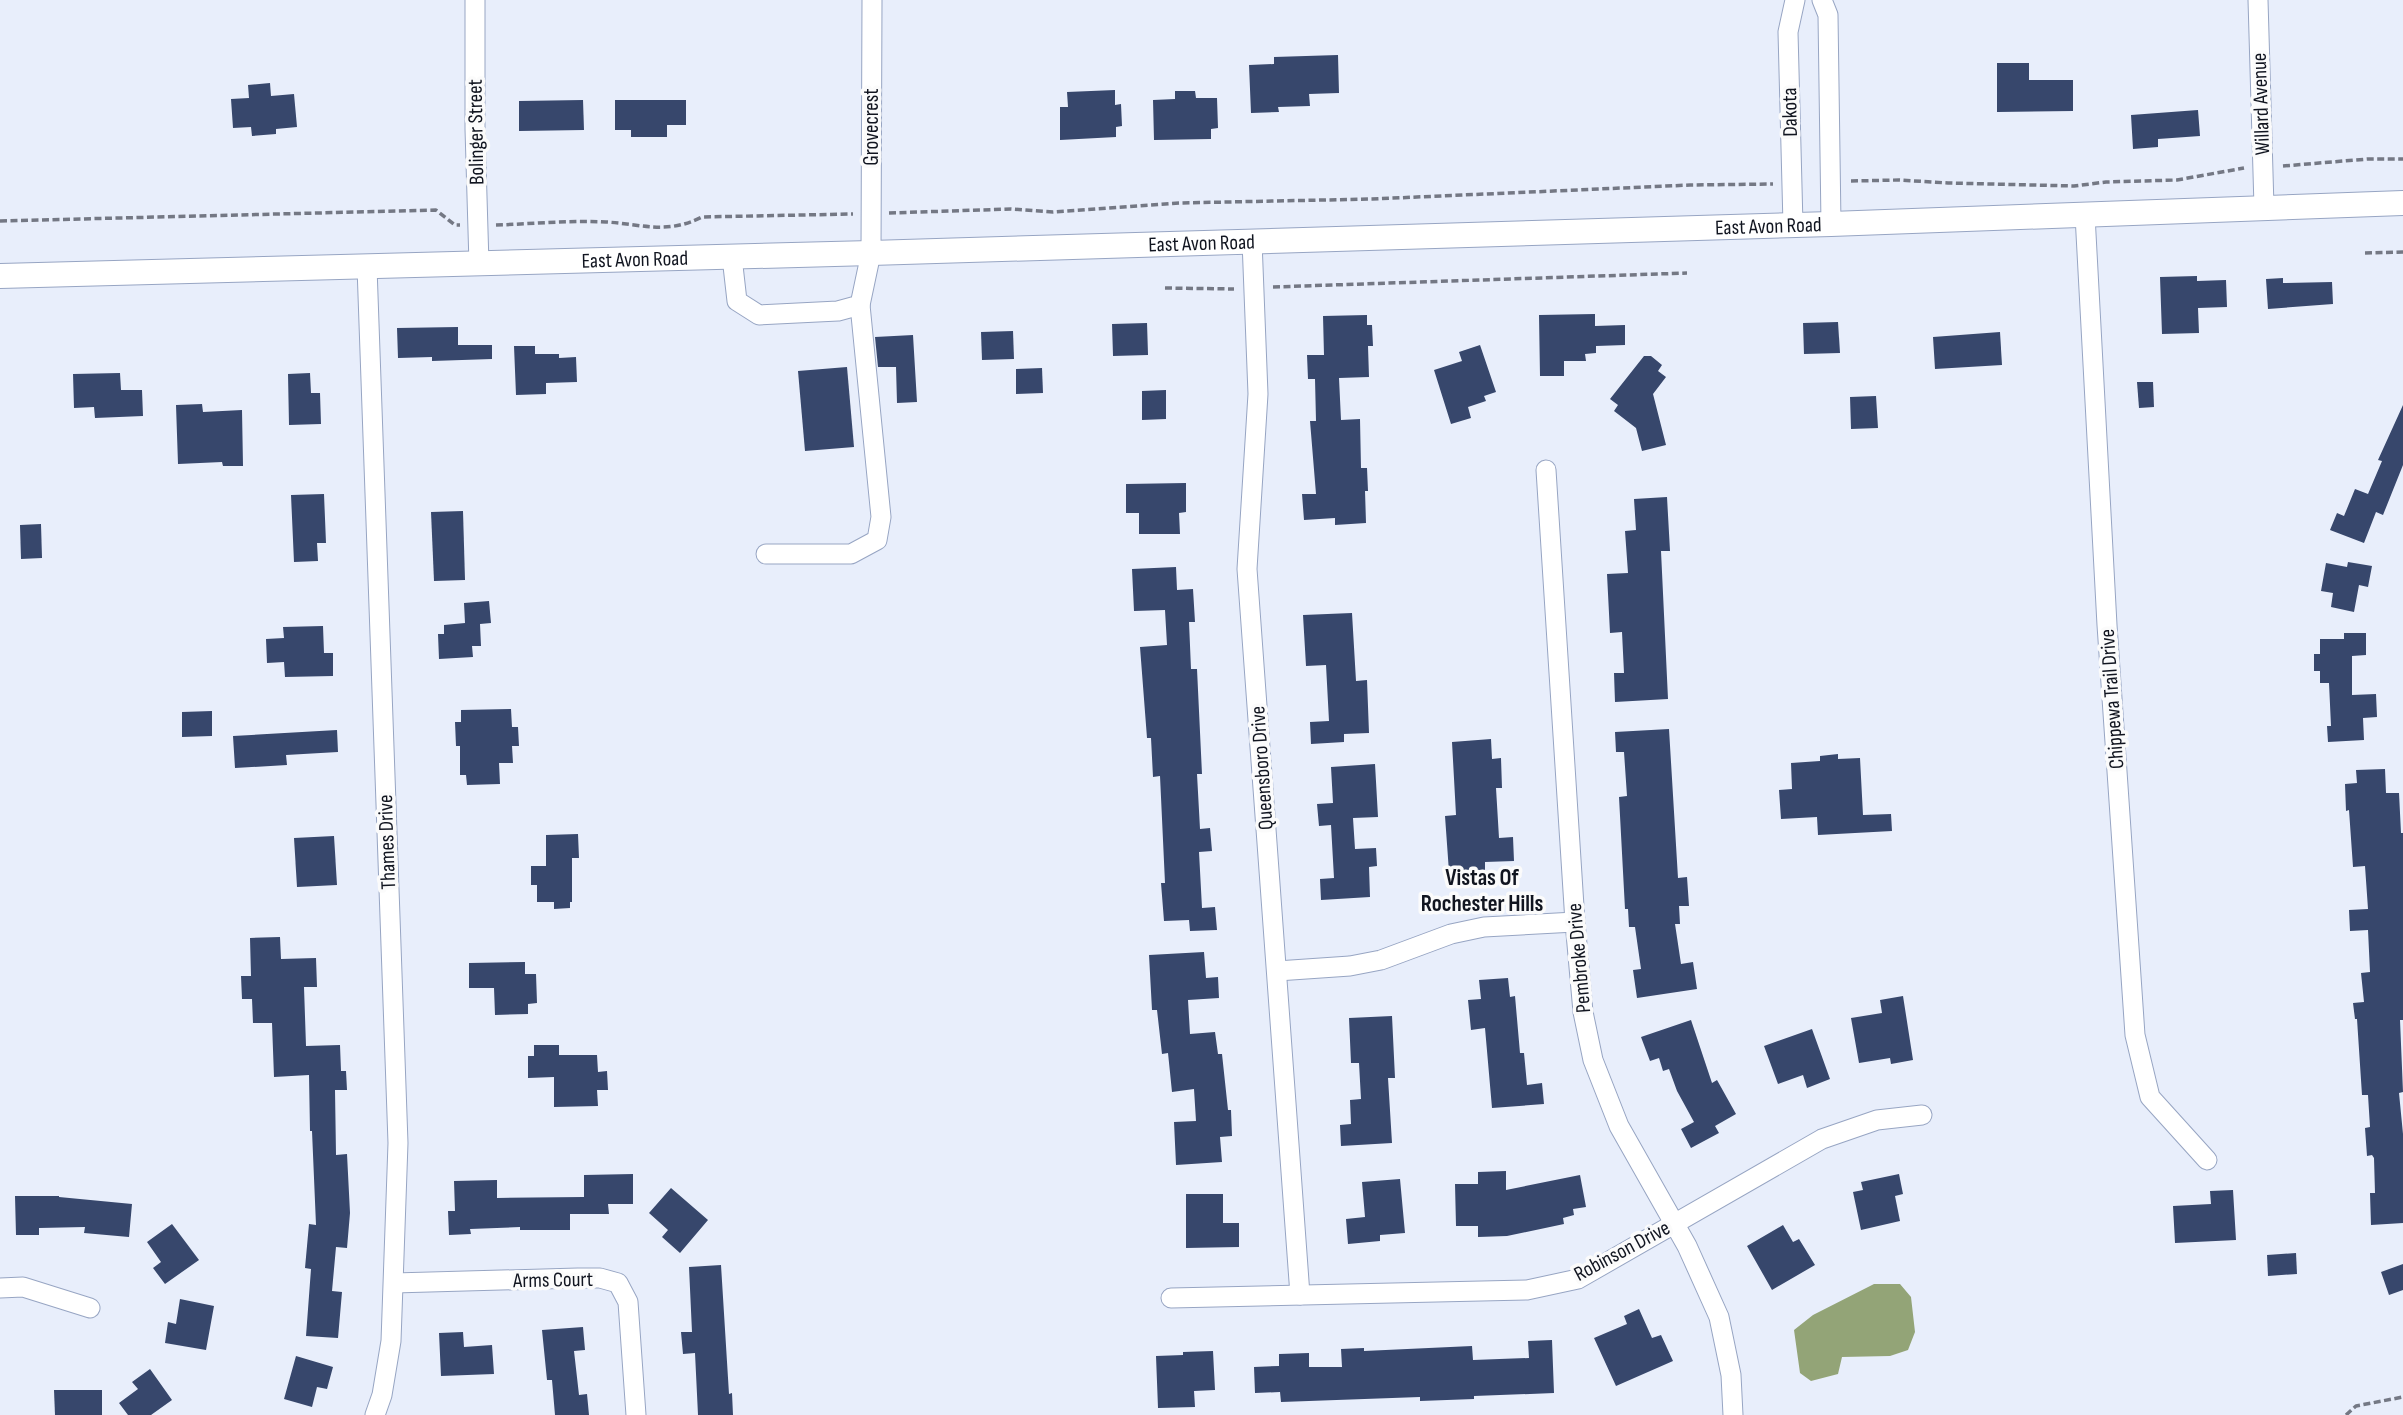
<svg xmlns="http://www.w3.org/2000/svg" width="2403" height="1415" viewBox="0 0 2403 1415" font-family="'Sofia Sans Condensed',sans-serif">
<rect width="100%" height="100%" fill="#e8eefb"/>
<!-- water -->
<polygon fill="#93a477" points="1874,1284 1900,1284 1911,1297 1915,1332 1908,1350 1890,1356 1842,1357 1838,1374 1811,1381 1800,1373 1794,1330 1813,1315"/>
<!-- building -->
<g fill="#37476c">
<polygon points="1338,55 1339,93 1309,94 1310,106 1278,107 1279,112 1251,113 1249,65 1274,64 1274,57"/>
<polygon points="1997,63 2029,63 2029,80 2073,80 2073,111 1997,112"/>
<polygon points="270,83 271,96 294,94 297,127 276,129 276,134 252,136 251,127 233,128 231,99 249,98 248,85"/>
<polygon points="1115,90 1115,105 1121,104 1122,126 1116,127 1116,137 1060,140 1060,107 1068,107 1067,92"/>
<polygon points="1175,91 1195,91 1196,98 1217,98 1218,128 1211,129 1211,139 1154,140 1153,100 1175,99"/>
<polygon points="583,100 584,130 519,131 519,101"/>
<polygon points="615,100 686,100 686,125 667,125 667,137 631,137 631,130 615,130"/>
<polygon points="2198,110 2200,136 2158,139 2158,147 2133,149 2131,115"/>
<polygon points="2197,276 2197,281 2226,280 2227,307 2198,308 2199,333 2162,334 2160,277"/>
<polygon points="2283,278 2283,283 2332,282 2333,304 2268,309 2266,279"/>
<polygon points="1595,314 1595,326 1625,325 1625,345 1596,346 1596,353 1585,354 1586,361 1564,361 1564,376 1540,376 1539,315"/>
<polygon points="1367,315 1367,325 1372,325 1373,346 1368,346 1369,377 1339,378 1341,420 1360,419 1361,468 1367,468 1368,491 1365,491 1366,523 1335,525 1335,518 1304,520 1302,494 1316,494 1310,421 1316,421 1315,379 1308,379 1307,355 1324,355 1323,316"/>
<polygon points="1838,322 1840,353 1804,354 1803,323"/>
<polygon points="1147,323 1148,355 1113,356 1112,324"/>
<polygon points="458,327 458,345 492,345 492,359 432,361 432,357 398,358 397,328"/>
<polygon points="1013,331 1014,359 982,360 981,332"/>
<polygon points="2000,332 2002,365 1935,369 1933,337"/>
<polygon points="913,335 917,402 897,403 896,367 878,367 875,337"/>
<polygon points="1480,345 1496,392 1484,396 1486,401 1468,407 1471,418 1451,424 1434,370 1462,361 1459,352"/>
<polygon points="514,346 535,346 535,354 559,354 559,358 576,357 577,382 546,383 546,394 516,395"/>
<polygon points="1644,356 1651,356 1662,365 1658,371 1666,377 1653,394 1666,445 1642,451 1636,428 1614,411 1618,405 1610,399"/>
<polygon points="847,367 854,447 805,451 798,371"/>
<polygon points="1042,368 1043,393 1016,394 1016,369"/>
<polygon points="120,373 121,390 142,390 143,416 95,418 94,407 74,408 73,374"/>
<polygon points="310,373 311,393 320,393 321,424 289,425 288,374"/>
<polygon points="2137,382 2153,382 2154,407 2139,408"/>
<polygon points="1166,390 1166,419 1142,420 1142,391"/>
<polygon points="1876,396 1878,428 1851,429 1850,397"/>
<polygon points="202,404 203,412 242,410 243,466 223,466 222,462 178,464 176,405"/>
<polygon points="2403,405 2403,465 2383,515 2376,512 2364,543 2330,530 2337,513 2344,516 2355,489 2368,494 2382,461 2378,460"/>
<polygon points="1186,483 1186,512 1179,513 1180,534 1139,534 1139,513 1126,513 1126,484"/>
<polygon points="324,494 326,543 317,543 318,561 294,562 291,495"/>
<polygon points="1667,497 1670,551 1661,551 1668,699 1615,702 1614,673 1624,673 1622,632 1610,633 1607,574 1628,573 1625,531 1636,530 1634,499"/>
<polygon points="463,511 465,580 434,581 431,512"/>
<polygon points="41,524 42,558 21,559 20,525"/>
<polygon points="2348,562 2372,566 2368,587 2359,585 2354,612 2331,607 2333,593 2321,591 2326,563 2347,567"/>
<polygon points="1176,567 1177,590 1193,589 1195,622 1189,622 1191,669 1197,669 1202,774 1197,774 1200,829 1210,828 1212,851 1199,852 1202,908 1215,907 1217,930 1190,931 1189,920 1164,921 1161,883 1165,883 1160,776 1153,777 1151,738 1147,738 1140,647 1167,645 1165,610 1134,611 1132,569"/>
<polygon points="489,601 491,623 480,624 481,646 472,646 473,657 439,659 438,634 444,634 444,625 465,623 464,603"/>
<polygon points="1352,613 1356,681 1367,680 1369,733 1344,734 1344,742 1311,744 1310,722 1329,721 1326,665 1306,666 1303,615"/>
<polygon points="323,626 324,653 333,653 333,676 285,677 284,662 267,663 266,639 284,638 283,627"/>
<polygon points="2344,633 2366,633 2366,655 2352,656 2352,695 2376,694 2377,717 2363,718 2364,740 2328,742 2327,726 2331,726 2329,683 2320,683 2320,671 2314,671 2314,654 2320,654 2320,639 2344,639"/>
<polygon points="511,709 512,727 518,727 519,746 512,746 513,763 499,763 500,784 467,785 466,775 460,775 460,746 456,746 455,722 461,722 461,710"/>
<polygon points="212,711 212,736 182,737 182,712"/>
<polygon points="1669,729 1678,878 1687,877 1689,906 1679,906 1680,924 1675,924 1681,964 1693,962 1697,989 1637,998 1633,970 1641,969 1635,927 1629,927 1628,909 1625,909 1619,797 1627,796 1624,752 1616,752 1615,732"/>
<polygon points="337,730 338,752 286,755 287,765 235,768 233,736"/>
<polygon points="1491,739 1492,759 1501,758 1502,788 1496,788 1499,838 1513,837 1514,861 1485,862 1485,870 1449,872 1445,816 1456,815 1452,742"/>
<polygon points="1838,754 1838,759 1860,758 1863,815 1891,814 1892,831 1818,835 1817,817 1781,819 1779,790 1792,789 1791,763 1820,761 1820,756"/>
<polygon points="1375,764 1378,817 1353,818 1355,849 1376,848 1377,866 1369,867 1370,897 1321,900 1320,879 1334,878 1331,825 1319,826 1317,804 1333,803 1331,767"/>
<polygon points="2385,769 2386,793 2399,793 2401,833 2403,833 2403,1020 2400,1020 2403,1092 2399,1093 2403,1134 2403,1223 2371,1225 2370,1193 2375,1193 2374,1158 2372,1155 2367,1156 2365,1128 2370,1127 2368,1095 2362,1095 2357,1019 2355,1019 2353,1003 2364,1002 2361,973 2370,972 2368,930 2350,931 2349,910 2368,909 2365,866 2353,867 2349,810 2346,811 2345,784 2357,783 2356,770"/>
<polygon points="578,834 579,858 572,858 572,902 570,902 570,908 554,909 554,902 537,902 537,885 531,885 531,866 546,866 546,835"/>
<polygon points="334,836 337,885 297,887 294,838"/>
<polygon points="280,937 281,959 316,958 317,987 304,987 306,1046 340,1045 341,1071 346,1071 347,1090 335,1090 336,1155 347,1154 350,1213 347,1248 336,1247 332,1291 342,1292 338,1338 306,1336 311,1269 305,1268 309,1224 316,1225 312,1131 310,1131 309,1075 274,1077 272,1023 253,1023 252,999 242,999 241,976 251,976 250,938"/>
<polygon points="1204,952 1206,978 1218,977 1219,998 1188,1000 1190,1034 1215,1032 1218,1054 1222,1054 1228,1110 1231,1110 1232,1136 1220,1137 1222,1162 1176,1165 1174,1122 1196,1121 1194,1089 1172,1092 1168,1053 1162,1054 1157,1010 1152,1010 1149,955"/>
<polygon points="525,962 525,974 536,974 537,1003 528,1004 528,1014 495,1015 494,988 469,988 469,963"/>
<polygon points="1508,978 1510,997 1515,996 1520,1053 1524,1053 1527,1085 1542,1083 1544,1104 1492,1108 1485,1028 1471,1030 1468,1000 1481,999 1479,980"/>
<polygon points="1903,996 1913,1060 1891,1064 1890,1058 1859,1063 1851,1018 1882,1013 1880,1000"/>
<polygon points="1392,1016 1395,1078 1388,1078 1392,1143 1341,1146 1340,1125 1351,1124 1350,1100 1361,1099 1359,1063 1351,1063 1349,1018"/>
<polygon points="1691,1020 1712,1083 1717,1080 1736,1114 1715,1126 1719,1133 1691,1148 1681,1129 1694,1122 1677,1091 1669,1069 1663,1071 1659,1058 1650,1061 1641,1037"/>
<polygon points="1812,1029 1830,1079 1807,1088 1803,1075 1778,1084 1764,1046"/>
<polygon points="534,1045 559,1045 559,1055 597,1055 598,1072 607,1071 608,1090 597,1090 598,1106 554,1107 554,1077 528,1078 528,1056 534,1056"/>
<polygon points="1506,1171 1506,1190 1580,1175 1586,1207 1573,1209 1574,1215 1563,1218 1564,1224 1507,1236 1478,1237 1478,1226 1456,1226 1455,1184 1478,1184 1478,1172"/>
<polygon points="633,1174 633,1204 608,1204 609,1214 570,1214 570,1230 520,1230 520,1227 470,1229 471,1234 449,1235 448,1211 455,1211 454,1181 497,1180 497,1198 584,1197 584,1175"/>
<polygon points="1899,1174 1903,1194 1895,1196 1900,1221 1861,1230 1853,1192 1863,1190 1861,1182"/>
<polygon points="1400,1179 1405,1233 1380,1235 1380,1241 1348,1244 1346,1219 1365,1217 1362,1182"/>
<polygon points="671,1188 708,1220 680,1253 662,1237 668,1230 649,1213"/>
<polygon points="2233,1190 2236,1240 2175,1243 2173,1206 2211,1204 2210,1191"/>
<polygon points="1186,1194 1223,1194 1223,1223 1239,1223 1239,1247 1186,1248"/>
<polygon points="15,1196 59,1196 59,1197 132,1204 129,1237 84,1233 85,1227 39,1228 39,1235 16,1235"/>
<polygon points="172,1224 199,1260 165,1284 153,1268 161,1262 147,1242"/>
<polygon points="1783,1225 1793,1242 1799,1239 1815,1265 1772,1290 1747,1246"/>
<polygon points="2296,1253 2297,1274 2268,1276 2267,1255"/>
<polygon points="2403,1264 2403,1290 2389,1295 2381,1272"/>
<polygon points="721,1265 729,1394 732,1393 733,1415 698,1415 695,1353 683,1354 681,1332 692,1332 689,1267"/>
<polygon points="180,1299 214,1306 206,1350 165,1343 168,1322 176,1324"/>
<polygon points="1639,1309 1652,1338 1661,1335 1673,1361 1616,1386 1594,1338 1627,1324 1624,1316"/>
<polygon points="583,1327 585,1350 574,1351 579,1395 587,1394 589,1415 555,1415 552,1380 547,1380 542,1330"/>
<polygon points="463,1332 464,1347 492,1345 494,1374 441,1376 439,1333"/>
<polygon points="1552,1340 1554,1393 1474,1396 1474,1399 1420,1401 1420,1397 1281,1402 1280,1392 1255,1393 1254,1367 1279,1366 1279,1354 1309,1353 1309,1367 1342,1367 1341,1349 1364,1348 1364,1351 1472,1346 1473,1360 1529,1358 1528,1341"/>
<polygon points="1213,1351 1215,1390 1194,1391 1195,1407 1158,1408 1156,1356 1183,1355 1183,1352"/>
<polygon points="296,1356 333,1367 327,1389 317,1387 312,1407 284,1399"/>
<polygon points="150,1369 172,1400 151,1415 128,1415 119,1403 138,1389 132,1382"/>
<polygon points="54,1390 102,1390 102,1415 55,1415"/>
</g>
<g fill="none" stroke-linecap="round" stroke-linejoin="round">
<!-- minor casing -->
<g stroke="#97a5c3" stroke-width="21">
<g id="minor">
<polyline points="475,0 475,129 479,264"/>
<polyline points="1822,0 1828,15 1831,224"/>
<polyline points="2258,0 2264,207"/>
<polyline points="2085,215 2107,625 2135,1035 2150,1097 2207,1160"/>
<polyline points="1793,225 1788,32 1795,0"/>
<polyline points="1252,241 1258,394 1247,569 1300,1295"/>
<polyline points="732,257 737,301 759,315 838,311 860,305 871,253 872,0"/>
<polyline points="367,267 398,1143 391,1341 382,1395 375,1415"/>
<polyline points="1546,470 1575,922 1583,1012 1593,1060 1619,1126 1687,1246 1719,1317 1731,1375 1733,1415"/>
<polyline points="766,554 851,554 877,540 881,517 860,305"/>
<polyline points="1277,971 1350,966 1381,960 1451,934 1484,927 1575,922"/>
<polyline points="394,1283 578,1278 600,1278 618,1283 628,1302 636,1415"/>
<polyline points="0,1288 23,1287 90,1308"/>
<polyline points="1171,1298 1527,1290 1578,1279 1822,1139 1877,1120 1922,1115"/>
</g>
</g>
<!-- major casing -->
<g stroke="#97a5c3" stroke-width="26">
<g id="major">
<path id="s1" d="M0,276L871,253L1831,224L2403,203"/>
</g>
</g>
<!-- path -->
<g stroke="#747884" stroke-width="3.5" stroke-dasharray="7 3.5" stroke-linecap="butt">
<polyline points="2283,166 2368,159 2403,159"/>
<polyline points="1851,181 1899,180 1948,183 2074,186 2106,182 2177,180 2244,168"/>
<polyline points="889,213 1011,209 1053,212 1179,203 1372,199 1690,185 1773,184"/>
<polyline points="0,221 436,210 455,225 460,225"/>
<path d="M496,225C532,224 569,220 606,222C642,224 666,235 702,217L853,214"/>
<polyline points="2365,253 2403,252"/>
<polyline points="1273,287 1687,273"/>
<polyline points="1165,288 1234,289"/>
<polyline points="2346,1415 2356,1406 2403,1397"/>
</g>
<!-- minor -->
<use href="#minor" stroke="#fff" stroke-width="19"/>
<!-- major -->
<use href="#major" stroke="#fff" stroke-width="24"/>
</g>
<g text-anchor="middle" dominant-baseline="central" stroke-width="7" stroke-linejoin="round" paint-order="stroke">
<!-- street labels -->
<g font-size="21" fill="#111520" stroke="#fbfbfb">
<text transform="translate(2261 104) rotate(-92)">Willard Avenue</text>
<text transform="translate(1790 112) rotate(-91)">Dakota</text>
<text transform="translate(871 127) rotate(-90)">Grovecrest</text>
<text transform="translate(476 132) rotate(-91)">Bolinger Street</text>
<text stroke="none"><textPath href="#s1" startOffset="1769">East Avon Road</textPath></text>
<text stroke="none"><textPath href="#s1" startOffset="1202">East Avon Road</textPath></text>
<text stroke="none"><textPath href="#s1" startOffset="635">East Avon Road</textPath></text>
<text transform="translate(2112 699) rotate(-94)">Chippewa Trail Drive</text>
<text transform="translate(1262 768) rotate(-94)">Queensboro Drive</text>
<text transform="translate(387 842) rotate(-92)">Thames Drive</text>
<text transform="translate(1579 958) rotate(-95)">Pembroke Drive</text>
<text transform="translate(1622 1251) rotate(-28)">Robinson Drive</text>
<text transform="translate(553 1280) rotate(-1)">Arms Court</text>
</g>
<!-- neighbourhood labels -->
<g font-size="23" font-weight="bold" fill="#111520" stroke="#fbfbfb">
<text x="1482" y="878">Vistas Of<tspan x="1482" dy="26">Rochester Hills</tspan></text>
</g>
</g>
</svg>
